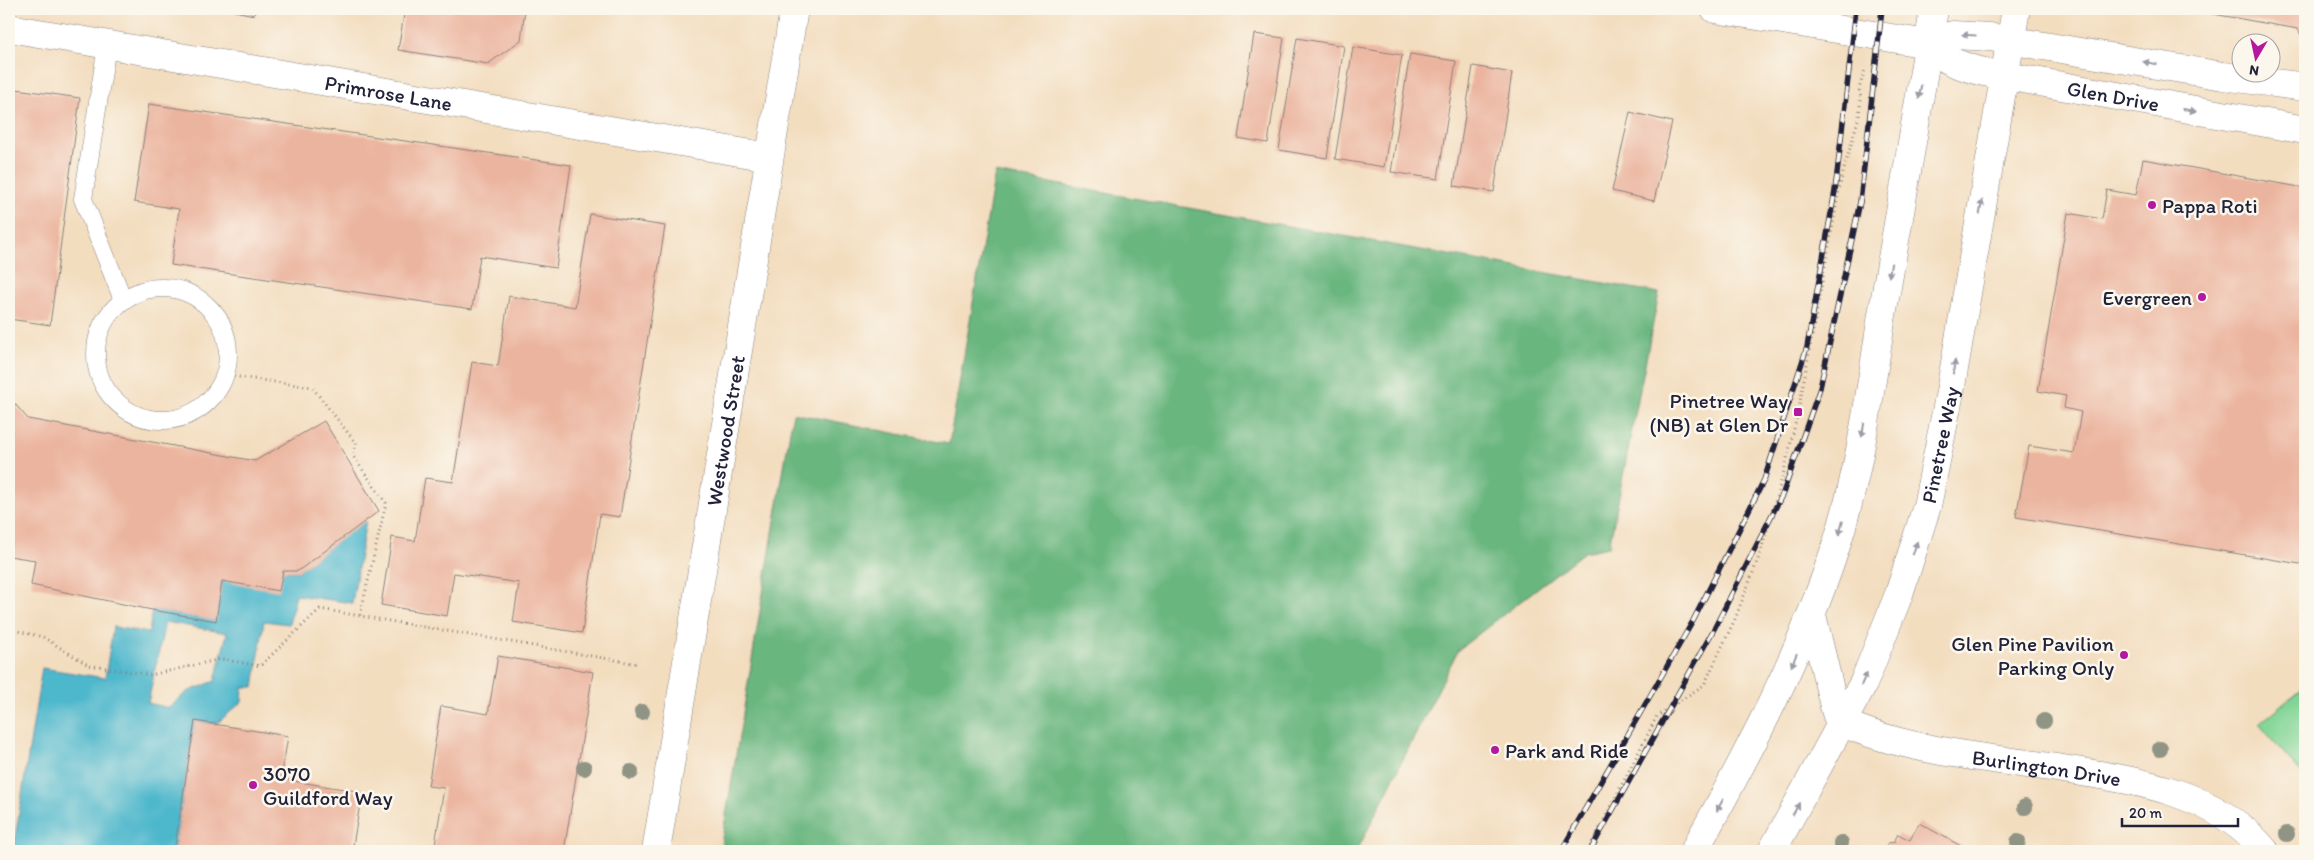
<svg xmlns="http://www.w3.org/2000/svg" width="2314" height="860" viewBox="0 0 2314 860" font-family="Itim,sans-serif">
<rect width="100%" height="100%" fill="#fbf7ec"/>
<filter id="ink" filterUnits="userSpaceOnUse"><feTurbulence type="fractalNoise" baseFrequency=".02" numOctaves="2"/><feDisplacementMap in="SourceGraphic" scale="10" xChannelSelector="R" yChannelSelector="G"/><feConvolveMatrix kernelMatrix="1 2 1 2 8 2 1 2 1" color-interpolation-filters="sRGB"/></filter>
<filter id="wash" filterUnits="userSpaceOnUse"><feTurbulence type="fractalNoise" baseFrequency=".0096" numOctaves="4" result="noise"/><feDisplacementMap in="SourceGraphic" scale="20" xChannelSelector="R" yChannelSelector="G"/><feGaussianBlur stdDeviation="1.12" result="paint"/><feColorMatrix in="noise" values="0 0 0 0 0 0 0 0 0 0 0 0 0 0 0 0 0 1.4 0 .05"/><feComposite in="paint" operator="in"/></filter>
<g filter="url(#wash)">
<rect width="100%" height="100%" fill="#f3ddbf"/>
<!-- green -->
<polygon fill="#82d596" stroke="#527c68" points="2305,686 2305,778 2259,724"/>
<!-- forest -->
<polygon fill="#69b67f" stroke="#466c5d" points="995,173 1659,293 1609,547 1584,552 1458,650 1357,851 720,851 793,413 949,444"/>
<!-- water -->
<path fill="#4eb7cc" stroke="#386c84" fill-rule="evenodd" d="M366,520L352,603L296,595L289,624L264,621L254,687H243L242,702L216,724L195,721L174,851H13L42,668L105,678L113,627L149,633L152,610L215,620L222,581L283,571H298ZM165,622L227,633L215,681L187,692L169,708L148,703Z"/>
<g id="blocks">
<!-- building -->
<g fill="#ebb49e">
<polygon points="225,9 255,9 254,15"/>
<polygon points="405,9 525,9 521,40 488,64 398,50"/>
<polygon points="2185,9 2305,9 2305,42 2298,29"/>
<polygon points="1254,34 1284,38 1268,143 1238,138"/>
<polygon points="1297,38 1344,46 1327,158 1279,150"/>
<polygon points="1353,47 1402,55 1384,167 1335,159"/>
<polygon points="1410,54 1456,61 1438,179 1391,172"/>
<polygon points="1473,66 1512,73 1494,192 1454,186"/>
<polygon points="9,88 80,98 50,325 9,319"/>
<polygon points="149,104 571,165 556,268 480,256 472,309 171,265 179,209 134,202"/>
<polygon points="1630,112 1672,122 1654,201 1612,191"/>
<polygon points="2143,159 2305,188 2305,559 2300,564 2016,517 2029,446 2074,453 2081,412 2064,408 2066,396 2038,391 2068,213 2102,219 2107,190 2136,195"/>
<polygon points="590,214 665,226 620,517 600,514 582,633 513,622 519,583 454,573 447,616 381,605 392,537 415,541 425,478 453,482 472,362 498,366 509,296 575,307"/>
<polygon points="9,397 28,419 255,461 324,421 379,511 298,571 283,571 279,591 222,581 216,621 152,610 31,585 35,560 9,556"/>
<polygon points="498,656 593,672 564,851 434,851 444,788 428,786 441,706 488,714"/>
<polygon points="195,721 288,736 281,779 362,792 352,851 174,851"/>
<polygon points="1919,823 1970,851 1884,851 1888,843 1894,842 1898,834 1910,840"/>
</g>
</g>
</g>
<g filter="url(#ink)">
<use href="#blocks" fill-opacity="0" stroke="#8a807d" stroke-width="1"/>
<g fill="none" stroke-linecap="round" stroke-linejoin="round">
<!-- lane casing -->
<g stroke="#8a807d" stroke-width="19">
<g id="lane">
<polyline points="107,45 83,199 123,300"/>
<circle cx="162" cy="354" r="66"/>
</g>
</g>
<!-- street casing -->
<g stroke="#8a807d" stroke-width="29">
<g id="street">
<path id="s1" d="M9,28L769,157"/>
<path id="s2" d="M1843,723C1912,753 1995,758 2069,770C2140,781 2217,793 2265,851"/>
<path id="s3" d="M656,851L794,9"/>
</g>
</g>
<!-- secondary casing -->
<g stroke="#8a807d" stroke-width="29">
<g id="secondary">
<polyline points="1715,9 1928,44 1953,35 1990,37 2223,76 2305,87"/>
<path id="s4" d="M1928,44C1944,62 1962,66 1984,72L2305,130"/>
<polyline points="1812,615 1834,706 1837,716 1843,723"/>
<path d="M1694,851C1749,752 1801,654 1836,546C1860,471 1870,392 1882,315C1900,213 1918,111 1934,9"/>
<path id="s5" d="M1772,851L1864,682L1899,594L1927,506L1950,392L2016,9"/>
</g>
</g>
<!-- path -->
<g stroke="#8a807d" stroke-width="3" stroke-dasharray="1 4" stroke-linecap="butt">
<polyline points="224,375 312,387 356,443 353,456 386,503 360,616"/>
<polyline points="9,629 43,637 88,665 151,675 221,659 260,666 320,609 638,664"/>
<polyline points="1588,851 1657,716 1704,685 1735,619 1760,554 1784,471 1798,412 1841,180 1859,116 1861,98 1859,89 1865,69"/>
</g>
<!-- lane -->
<use href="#lane" stroke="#fff" stroke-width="18"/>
<!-- street -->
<use href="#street" stroke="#fff" stroke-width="28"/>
<!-- secondary -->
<use href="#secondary" stroke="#fff" stroke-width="28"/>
<!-- rail casing -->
<g stroke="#22223b" stroke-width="5.5">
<g id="rail">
<polyline points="1561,851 1693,621 1764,480 1807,347 1835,191 1856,9"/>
<polyline points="1590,851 1714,629 1783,493 1820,388 1860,202 1882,9"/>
</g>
</g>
<!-- rail -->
<use href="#rail" stroke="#fbf7ec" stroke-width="4" stroke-dasharray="11" stroke-linecap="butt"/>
</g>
<!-- trees -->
<g fill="#909485">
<circle cx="642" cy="712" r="8"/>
<circle cx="2044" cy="721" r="8"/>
<circle cx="2160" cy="749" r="8"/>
<circle cx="584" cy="768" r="8"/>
<circle cx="631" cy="772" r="8"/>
<circle cx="2025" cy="807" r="8"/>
<circle cx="2287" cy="834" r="8"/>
<circle cx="2018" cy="842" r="8"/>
<circle cx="1841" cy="843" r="8"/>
</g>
<!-- one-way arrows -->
<defs><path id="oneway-solid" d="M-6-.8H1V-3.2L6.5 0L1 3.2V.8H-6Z" transform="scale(1.25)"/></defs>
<g fill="#9c9ca7">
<use href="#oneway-solid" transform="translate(1969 35) rotate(-177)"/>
<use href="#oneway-solid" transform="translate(2150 63) rotate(-170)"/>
<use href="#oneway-solid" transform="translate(1920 92) rotate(100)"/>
<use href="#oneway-solid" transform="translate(2189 110) rotate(10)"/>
<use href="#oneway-solid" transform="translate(1981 207) rotate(-80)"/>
<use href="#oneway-solid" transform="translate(1890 270) rotate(100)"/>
<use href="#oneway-solid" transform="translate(1954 367) rotate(-81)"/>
<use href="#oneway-solid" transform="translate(1863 430) rotate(100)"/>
<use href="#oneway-solid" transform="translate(1841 528) rotate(105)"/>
<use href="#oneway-solid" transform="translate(1915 548) rotate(-72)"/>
<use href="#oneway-solid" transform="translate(1794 660) rotate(113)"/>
<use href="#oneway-solid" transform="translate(1864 679) rotate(-65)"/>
<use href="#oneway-solid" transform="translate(1720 805) rotate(119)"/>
<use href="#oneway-solid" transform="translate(1796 809) rotate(-61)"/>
</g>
</g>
<!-- markers -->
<g fill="#b5179e" stroke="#fbf7ec" stroke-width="2">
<circle cx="2152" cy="205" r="5"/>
<circle cx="2202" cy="297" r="5"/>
<rect x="1793" y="407" width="10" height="10" rx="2.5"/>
<circle cx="2124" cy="655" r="5"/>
<circle cx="1495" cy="750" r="5"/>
<circle cx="253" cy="785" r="5"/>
</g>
<g text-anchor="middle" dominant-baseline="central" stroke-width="5" stroke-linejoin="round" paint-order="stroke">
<!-- street labels -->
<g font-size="21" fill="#22223b" stroke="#fbf7ec">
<text stroke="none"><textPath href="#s1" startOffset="385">Primrose Lane</textPath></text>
<text stroke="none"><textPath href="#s4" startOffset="195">Glen Drive</textPath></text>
<text stroke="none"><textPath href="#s3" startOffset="426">Westwood Street</textPath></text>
<text stroke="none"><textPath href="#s5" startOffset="442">Pinetree Way</textPath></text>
<text stroke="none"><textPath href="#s2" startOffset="209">Burlington Drive</textPath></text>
</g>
<!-- poi labels -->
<g font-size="21" fill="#22223b" stroke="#fbf7ec" text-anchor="start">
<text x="2162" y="205">Pappa Roti</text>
<text x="2192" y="297" text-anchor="end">Evergreen</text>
<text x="1788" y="400" text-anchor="end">Pinetree Way<tspan x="1788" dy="24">(NB) at Glen Dr</tspan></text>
<text x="2114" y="643" text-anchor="end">Glen Pine Pavilion<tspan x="2114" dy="24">Parking Only</tspan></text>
<text x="1505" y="750">Park and Ride</text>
<text x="263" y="773">3070<tspan x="263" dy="24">Guildford Way</tspan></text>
</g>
</g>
<!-- margin -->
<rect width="2314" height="860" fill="none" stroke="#fbf7ec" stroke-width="30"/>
<!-- north arrow -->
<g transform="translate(2256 58) rotate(189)"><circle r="24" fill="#fbf7ec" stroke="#a4a2a5"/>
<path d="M0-4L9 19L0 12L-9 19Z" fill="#b5179e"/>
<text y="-8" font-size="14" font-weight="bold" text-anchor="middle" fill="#22223b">N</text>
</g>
<!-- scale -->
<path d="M2122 818v8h116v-8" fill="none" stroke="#22223b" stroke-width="2.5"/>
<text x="2129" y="818" font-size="15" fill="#22223b" stroke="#fbf7ec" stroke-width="4" paint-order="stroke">20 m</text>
</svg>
